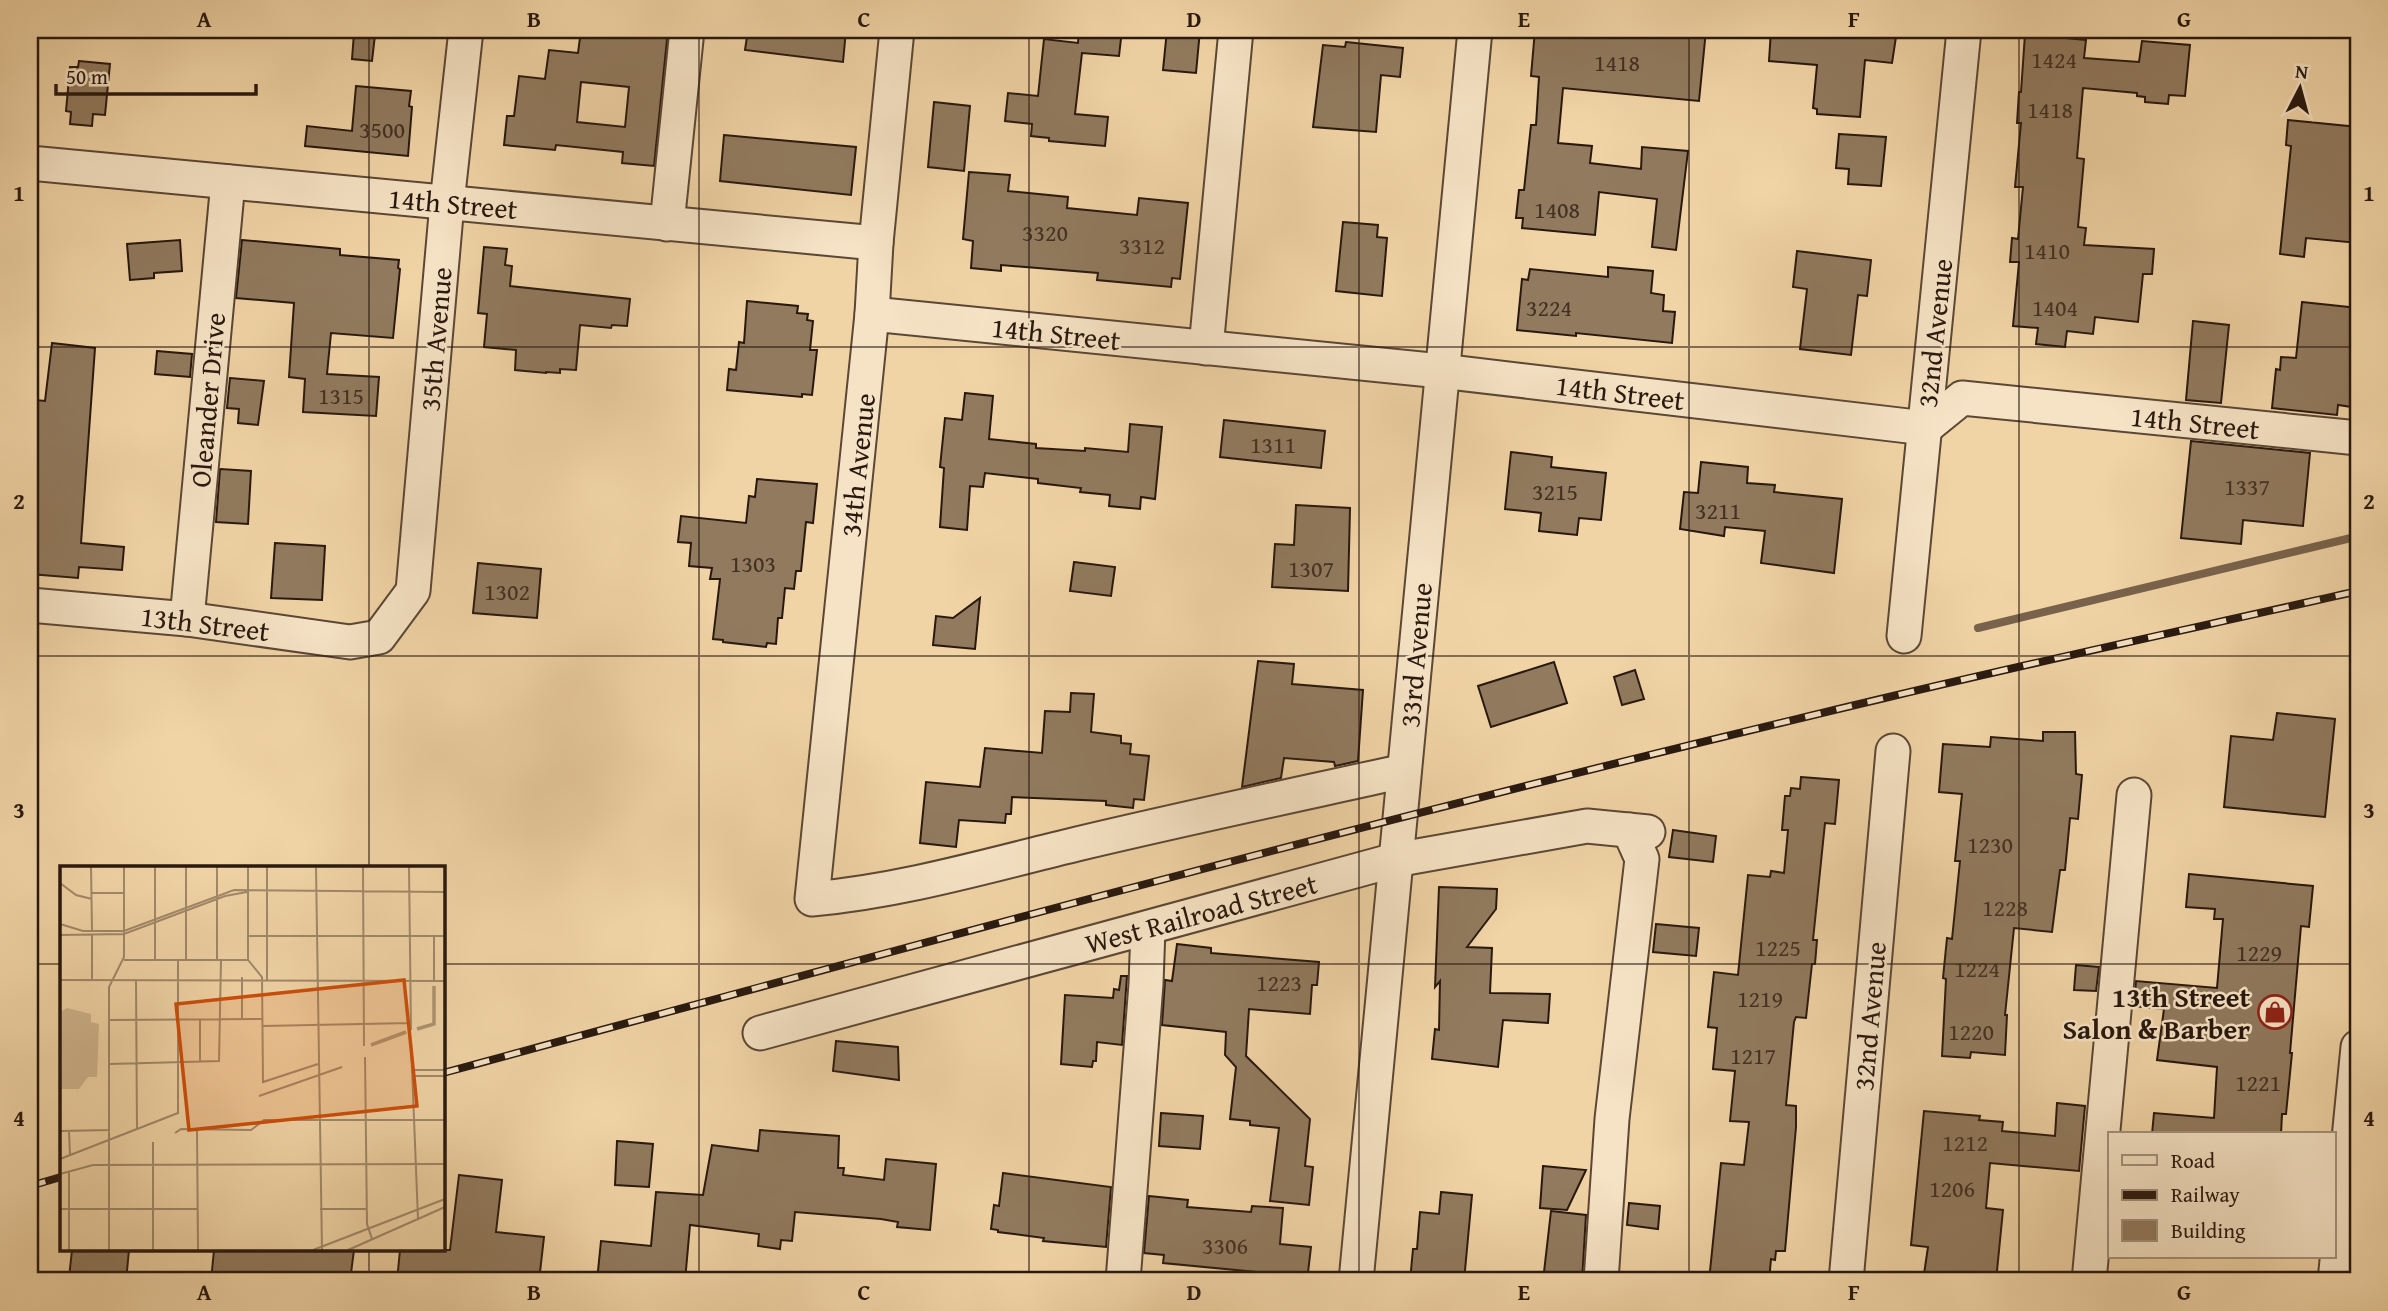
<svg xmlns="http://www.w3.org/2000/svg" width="2388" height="1311" viewBox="0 0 2388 1311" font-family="'Gentium Book Plus',serif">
<rect width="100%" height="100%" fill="#f1d4a6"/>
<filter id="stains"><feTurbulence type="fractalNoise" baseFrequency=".00286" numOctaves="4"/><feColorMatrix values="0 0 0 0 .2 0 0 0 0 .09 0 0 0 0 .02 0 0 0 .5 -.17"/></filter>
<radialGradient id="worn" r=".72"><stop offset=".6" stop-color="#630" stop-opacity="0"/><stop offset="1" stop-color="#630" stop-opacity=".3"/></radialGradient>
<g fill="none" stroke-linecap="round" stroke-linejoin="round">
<!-- stream -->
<polyline stroke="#78624b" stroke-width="8" points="1978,628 2351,538"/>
</g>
<!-- building -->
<g fill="#917a5e" stroke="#28180f" stroke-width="2" fill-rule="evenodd">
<path d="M581,30H668L654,166L622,163L623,152L556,145L555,150L504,145L507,116H514L519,76L545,79L549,50L578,53ZM581,82L629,87L625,127L577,122Z"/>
<polygon points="748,30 846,30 843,62 745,50"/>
<polygon points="1079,30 1122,30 1119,56 1082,53 1075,114 1108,117 1105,146 1049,141 1049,138 1031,136 1032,124 1005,121 1008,93 1038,96 1044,39 1078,43"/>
<polygon points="1167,30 1200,30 1196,73 1163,70"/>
<polygon points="1535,30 1706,30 1699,101 1563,88 1558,143 1592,146 1590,163 1641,169 1642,147 1688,151 1676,250 1652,247 1657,199 1599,192 1595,235 1522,228 1523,218 1516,218 1519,190 1524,190 1531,125 1536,125 1539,77 1531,76"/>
<polygon points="1771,30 1890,30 1889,35 1896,37 1892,63 1865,60 1860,117 1817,114 1817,109 1813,108 1817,65 1769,61"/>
<polygon points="354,33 375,35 372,61 352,59"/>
<polygon points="2025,34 2086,40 2084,58 2139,62 2142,41 2190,45 2185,96 2169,95 2168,104 2145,102 2145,97 2137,96 2137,93 2083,88 2077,158 2084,159 2078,227 2086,228 2084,245 2154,249 2152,274 2143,274 2138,322 2095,317 2093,334 2067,331 2065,347 2036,344 2038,328 2013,326 2019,262 2010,262 2012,238 2018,239 2023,187 2015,187 2021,123 2017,123 2019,92 2021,92"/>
<polygon points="1346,42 1403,48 1400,77 1381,75 1376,132 1313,127 1323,45 1345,47"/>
<polygon points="79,61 110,64 105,115 93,114 92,126 70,124 71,112 66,111 70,67 78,67"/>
<polygon points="356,86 411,91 409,106 412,107 408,156 305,146 307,126 352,131"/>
<polygon points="934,102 970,106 964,171 928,167"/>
<polygon points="2288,120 2358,127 2358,243 2306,238 2304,257 2280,254 2291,146 2286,145"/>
<polygon points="1839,134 1886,137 1881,186 1848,184 1849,169 1836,168"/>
<polygon points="724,135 856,147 851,195 720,181"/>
<polygon points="969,172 1010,175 1008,191 1068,197 1067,208 1137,215 1139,198 1188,203 1180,279 1172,278 1171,287 1097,280 1098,273 1001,265 1001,271 971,268 973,241 963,239"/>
<polygon points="1343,222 1378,225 1377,237 1387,238 1382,296 1336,291"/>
<polygon points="180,240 182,271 154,273 154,278 130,280 127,244"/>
<polygon points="242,240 340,249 340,255 399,260 398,268 400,269 393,338 331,333 327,374 379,377 376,416 303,412 305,379 289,377 294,303 236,298"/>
<polygon points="484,247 507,249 505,265 512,266 510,286 630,299 627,326 612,325 611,328 580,325 576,370 560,369 560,373 546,372 546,373 515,370 516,350 484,347 487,314 478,313"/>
<polygon points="1797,251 1871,260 1867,296 1858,295 1851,355 1800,349 1807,289 1793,287"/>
<polygon points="1608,267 1653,271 1651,293 1664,295 1663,311 1675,312 1672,343 1576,333 1576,336 1517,330 1522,279 1528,280 1530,269 1608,277"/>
<polygon points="747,301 798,306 797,313 808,314 807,320 813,321 810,350 817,350 812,395 802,394 802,397 727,390 729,369 736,370 739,342 744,343"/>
<polygon points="2302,302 2358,308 2358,345 2352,407 2338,405 2337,415 2272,408 2276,369 2280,370 2281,357 2296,358"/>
<polygon points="2193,321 2229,325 2221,403 2186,400"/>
<polygon points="52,343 95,348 81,543 124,547 122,570 79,567 78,578 30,574 30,469 36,400 45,401"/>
<polygon points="157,351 192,354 190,377 155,374"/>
<polygon points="230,378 264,381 258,425 238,423 239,409 227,408"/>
<polygon points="965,393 993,396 989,439 1036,444 1036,448 1085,451 1085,448 1128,452 1130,424 1162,427 1155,499 1141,497 1140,509 1109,506 1110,495 1080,492 1081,488 1038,483 1038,479 985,473 983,487 970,486 967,530 940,527 944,468 940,467 945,418 962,420"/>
<polygon points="1224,420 1325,431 1321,468 1220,457"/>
<polygon points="2191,441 2310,453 2303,526 2243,520 2241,544 2181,538"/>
<polygon points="1511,452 1552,457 1551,467 1606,473 1601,520 1579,518 1577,535 1539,531 1541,513 1505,509"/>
<polygon points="1701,462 1748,467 1747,483 1775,485 1774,492 1842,499 1834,573 1761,563 1765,531 1725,527 1724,536 1680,529 1684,492 1698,493"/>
<polygon points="220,469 251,471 248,524 216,522"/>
<polygon points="757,479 817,484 813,523 806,522 801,571 796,571 794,589 785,588 782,618 778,618 776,644 767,643 766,647 723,642 723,640 713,639 720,579 710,579 712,568 689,566 691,543 678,542 681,516 746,523 749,496 755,497"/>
<polygon points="1296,505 1350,508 1348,591 1272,587 1275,544 1294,545"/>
<polygon points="275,543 325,546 322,600 271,598"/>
<polygon points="1074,562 1115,567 1111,596 1070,591"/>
<polygon points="478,563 541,569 537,618 473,613"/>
<polygon points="980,598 975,649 933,645 936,616 953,618"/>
<polygon points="1258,661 1294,664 1292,684 1363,690 1358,761 1335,766 1334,762 1284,758 1281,778 1242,787"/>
<polygon points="1554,662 1567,703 1491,727 1478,686"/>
<polygon points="1635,670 1644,699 1622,705 1614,677"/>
<polygon points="1071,693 1094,694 1091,732 1121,736 1121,743 1131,744 1130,754 1149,756 1144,800 1134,799 1133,808 1106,805 1106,801 1012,797 1011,814 1006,814 1005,823 959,820 956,847 920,843 926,782 980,787 985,748 1042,753 1045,711 1070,712"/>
<polygon points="2277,713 2335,719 2325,817 2224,807 2231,736 2273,740"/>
<polygon points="2043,732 2075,732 2076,774 2082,775 2078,819 2070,818 2065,870 2060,870 2052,932 2014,928 2005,1015 2007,1015 2005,1055 1971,1052 1970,1058 1942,1056 1946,979 1943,978 1947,938 1952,939 1960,861 1955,861 1962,794 1939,792 1943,744 1990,747 1991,737 2043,741"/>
<polygon points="1801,777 1839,780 1835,824 1825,823 1813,940 1817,940 1815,964 1812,964 1806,1018 1796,1017 1794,1022 1786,1105 1796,1106 1796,1127 1785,1251 1776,1251 1775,1260 1771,1259 1769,1281 1709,1281 1721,1163 1744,1165 1749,1122 1730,1121 1735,1071 1713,1069 1717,1028 1708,1027 1714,972 1738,975 1748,875 1770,877 1771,871 1784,873 1788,830 1782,830 1785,796 1790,796 1791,788 1800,789"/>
<polygon points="1673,830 1716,836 1713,862 1669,857"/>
<polygon points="2189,874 2313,886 2309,927 2301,926 2290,1053 2292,1053 2286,1114 2282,1114 2281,1134 2152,1134 2154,1113 2214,1118 2217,1067 2157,1060 2164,1009 2134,1006 2136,981 2217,988 2223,919 2214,919 2215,909 2186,907"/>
<polygon points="1439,887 1497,889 1496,909 1467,947 1492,948 1490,993 1550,994 1548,1023 1503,1020 1498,1067 1432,1059 1435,1029 1439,1030 1440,981 1435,987"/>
<polygon points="1656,924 1699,928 1696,956 1653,952"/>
<polygon points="1177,944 1211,948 1211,953 1319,962 1317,985 1312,985 1310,1014 1249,1009 1246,1056 1310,1119 1305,1166 1313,1167 1309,1205 1270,1201 1279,1128 1250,1125 1250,1121 1230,1119 1236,1067 1225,1055 1226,1032 1162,1025 1165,980 1172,981"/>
<polygon points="2076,965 2099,967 2096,991 2074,990"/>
<polygon points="1121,976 1127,976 1122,1045 1097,1042 1096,1061 1093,1061 1092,1067 1061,1064 1065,995 1113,998 1114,989 1119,990"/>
<polygon points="836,1041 898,1047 899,1080 833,1071"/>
<polygon points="2057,1103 2085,1106 2079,1171 1990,1163 1986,1208 2003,1210 1996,1281 1923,1281 1928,1247 1911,1245 1924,1111 1980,1116 1979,1120 2003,1122 2002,1131 2055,1136"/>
<polygon points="1161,1113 1203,1116 1200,1149 1159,1146"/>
<polygon points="760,1130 839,1136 838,1168 844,1168 843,1175 884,1180 886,1159 936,1164 930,1230 897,1227 898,1222 881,1219 795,1212 792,1241 781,1240 780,1249 758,1246 759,1234 690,1225 685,1281 597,1281 601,1241 651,1246 656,1192 703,1195 712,1145 758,1151"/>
<polygon points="617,1141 653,1144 649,1187 615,1185"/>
<polygon points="1543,1166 1586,1170 1567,1210 1540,1208"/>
<polygon points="1003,1173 1111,1187 1106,1247 1043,1241 1044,1238 998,1232 998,1230 991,1229 994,1205 999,1206"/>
<polygon points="459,1175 502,1180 496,1232 544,1237 539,1281 397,1281 400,1250 450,1250"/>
<polygon points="1441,1192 1472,1195 1464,1281 1410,1281 1413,1249 1417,1249 1420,1212 1439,1214"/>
<polygon points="1149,1196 1188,1200 1187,1207 1251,1212 1252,1206 1283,1208 1280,1244 1311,1247 1307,1281 1255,1281 1256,1272 1163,1263 1164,1255 1144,1253"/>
<polygon points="1629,1203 1660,1206 1658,1229 1627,1225"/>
<polygon points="1551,1211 1586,1215 1582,1281 1543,1281"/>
<polygon points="72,1250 129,1250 126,1281 69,1278"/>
<polygon points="214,1250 354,1250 350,1281 211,1281"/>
</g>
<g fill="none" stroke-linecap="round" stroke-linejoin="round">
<!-- minor casing -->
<g stroke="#5a4735" stroke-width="37">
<g id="minor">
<path d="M897,30L876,243L872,314L812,899C902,891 990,865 1077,844C1186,818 1295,795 1404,771"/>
<polyline points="30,163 876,243"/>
<polyline points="667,224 687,30"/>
<polyline points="872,314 1441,371 1925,428 1962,398 2358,438"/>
<polyline points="1206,348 1236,30"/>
<polyline points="30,605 187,619 350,642 379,637 413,591 447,203 466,30"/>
<polyline points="187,619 228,182"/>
<polyline points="1904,636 1964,30"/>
<polyline points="760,1033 1395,860 1587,826 1648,832"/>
<polyline points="1123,1281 1146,984 1148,928"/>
<polyline points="1356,1281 1475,30"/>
<polyline points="1601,1281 1612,1119 1642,859 1629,830"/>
<polyline points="1846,1281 1893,751"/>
<polyline points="2089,1281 2134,795"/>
<polyline points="2335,1281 2358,1047"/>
</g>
</g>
<!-- minor -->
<use href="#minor" stroke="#f6e3c5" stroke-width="33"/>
<!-- rail casing -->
<g stroke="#28180f" stroke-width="8">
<g id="rail">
<path d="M443,1073C925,942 1407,811 1893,696C2048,659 2203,626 2358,591"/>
<polyline points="30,1186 61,1177"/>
</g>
</g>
<!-- rail -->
<use href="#rail" stroke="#f6e3c5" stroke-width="5" stroke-dasharray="16" stroke-linecap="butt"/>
</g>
<!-- grid -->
<path fill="none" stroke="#28180f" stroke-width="2" stroke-opacity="0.55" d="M369,30V868M699,30V1281M1029,30V1281M1359,30V1281M1689,30V1281M2019,30V1281M30,347H2358M30,656H2358M30,964H61M443,964H2358M369,1250V1281"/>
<!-- icons -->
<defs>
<g id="shop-ring" transform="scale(1.75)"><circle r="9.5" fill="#f6e3c5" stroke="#8f2418" stroke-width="1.5"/><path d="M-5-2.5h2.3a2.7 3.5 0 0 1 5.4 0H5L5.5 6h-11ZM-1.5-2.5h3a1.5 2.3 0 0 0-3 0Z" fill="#8f2418"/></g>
</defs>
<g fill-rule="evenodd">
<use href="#shop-ring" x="2275" y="1012"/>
</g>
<g text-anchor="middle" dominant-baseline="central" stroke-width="5" stroke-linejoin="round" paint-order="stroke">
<!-- number labels -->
<g font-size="24" fill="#423023">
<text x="2054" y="59">1424</text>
<text x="1617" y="62">1418</text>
<text x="2050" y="109">1418</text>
<text x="382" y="129">3500</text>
<text x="1557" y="209">1408</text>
<text x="1045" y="232">3320</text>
<text x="1142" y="245">3312</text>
<text x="2047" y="250">1410</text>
<text x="1549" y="307">3224</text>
<text x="2055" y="307">1404</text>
<text x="341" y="395">1315</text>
<text x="1273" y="444">1311</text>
<text x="2247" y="486">1337</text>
<text x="1555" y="491">3215</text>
<text x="1718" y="510">3211</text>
<text x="753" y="563">1303</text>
<text x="1311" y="568">1307</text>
<text x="507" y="591">1302</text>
<text x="1990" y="844">1230</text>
<text x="2005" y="907">1228</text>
<text x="1778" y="947">1225</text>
<text x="2259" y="952">1229</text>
<text x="1977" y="968">1224</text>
<text x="1279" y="982">1223</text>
<text x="1760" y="998">1219</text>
<text x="1971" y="1031">1220</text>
<text x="1753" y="1055">1217</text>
<text x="2258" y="1082">1221</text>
<text x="1965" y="1142">1212</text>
<text x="1952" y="1188">1206</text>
<text x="1225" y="1245">3306</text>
</g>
<!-- street labels -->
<g font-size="28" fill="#28180f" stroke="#f6e3c5">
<text transform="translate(453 203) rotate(5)">14th Street</text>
<text transform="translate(1056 333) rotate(6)">14th Street</text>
<text transform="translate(1934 333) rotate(-84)">32nd Avenue</text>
<text transform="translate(435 339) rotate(-85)">35th Avenue</text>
<text transform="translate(1620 392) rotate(7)">14th Street</text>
<text transform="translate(207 400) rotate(-85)">Oleander Drive</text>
<text transform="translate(2195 422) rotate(6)">14th Street</text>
<text transform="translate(857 465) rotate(-84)">34th Avenue</text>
<text transform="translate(205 623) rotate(7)">13th Street</text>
<text transform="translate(1415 655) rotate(-85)">33rd Avenue</text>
<text transform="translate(1201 913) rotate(-15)">West Railroad Street</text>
<text transform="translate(1869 1016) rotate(-85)">32nd Avenue</text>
</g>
<!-- poi labels -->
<g font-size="28" font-weight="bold" fill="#28180f" stroke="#f6e3c5" text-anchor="end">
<text x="2250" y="996">13th Street<tspan x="2250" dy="32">Salon &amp; Barber</tspan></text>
</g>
</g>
<!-- overview -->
<g transform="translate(60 866)">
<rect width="385" height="385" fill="#f1d4a6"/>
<path d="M7,142L31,148V156L39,158L37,211H28L19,223H0V146Z" fill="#cfb48c"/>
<path fill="none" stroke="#ad9473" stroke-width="3.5" d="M357,163L374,158V120M311,179L346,166"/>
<path fill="none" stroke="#a1896a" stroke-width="2" d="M31,1L32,65M95,1V94M157,1V94M188,1V94L202,111L203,216L258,198M207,1V114M256,1L262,384M303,1L304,180M349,1L351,164M0,17L16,29L32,33M32,27H64M0,58L23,65H64L174,24L385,26M0,69L64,68L165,30L187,26M32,69V113M188,70H385M374,70V115M64,94H188M126,94V1M182,111V153M0,114L385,115M76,114L77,264M49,154L202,153M140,154V196M203,160L351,157M351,177L358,353M305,191L307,358L312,373M50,198L159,195L161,94M352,204H385M352,210H385M199,230L282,201M0,265L50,264M9,265L10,289M137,265L138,384M115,267L121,263L191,264L204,254H385M93,276V384M0,293L118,247V94M0,308L33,299L385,298M0,343H137M260,343H307M9,384V305M49,384V121L64,91V1M253,384L385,333M288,384L385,341"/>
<path fill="#cb4f0c" fill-opacity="0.15" stroke="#cb4f0c" stroke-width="3.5" d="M344,114L357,240L129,264L116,138Z"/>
<rect width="385" height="385" fill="none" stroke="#28180f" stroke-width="3.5"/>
</g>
<!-- margin -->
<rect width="2388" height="1311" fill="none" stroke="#f1d4a6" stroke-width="77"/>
<!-- legend -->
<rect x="2108" y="1132" width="228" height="126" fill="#f6e3c5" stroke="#a4927c" stroke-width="2"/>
<rect x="2122" y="1155" width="35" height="10" fill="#f6e3c5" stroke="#a4927c" stroke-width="2"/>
<text x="2171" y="1168" font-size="21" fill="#28180f">Road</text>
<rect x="2122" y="1190" width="35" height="10" fill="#28180f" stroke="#a4927c" stroke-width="2"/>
<text x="2171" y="1202" font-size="21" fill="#28180f">Railway</text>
<rect x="2122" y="1220" width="35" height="21" fill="#917a5e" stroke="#a4927c" stroke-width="2"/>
<text x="2171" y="1238" font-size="21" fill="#28180f">Building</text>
<!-- north arrow -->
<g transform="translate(2300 88) rotate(6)" stroke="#f6e3c5" stroke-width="5" paint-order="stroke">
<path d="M0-5L12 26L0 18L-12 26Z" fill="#28180f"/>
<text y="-10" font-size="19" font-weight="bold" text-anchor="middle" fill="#28180f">N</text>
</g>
<!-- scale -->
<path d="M56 84v10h200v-10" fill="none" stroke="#28180f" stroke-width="3.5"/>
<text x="66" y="84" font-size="21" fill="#28180f" stroke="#f6e3c5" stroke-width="5" paint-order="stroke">50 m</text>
<rect x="38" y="38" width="2312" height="1234" fill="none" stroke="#28180f" stroke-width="2.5"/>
<g font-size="23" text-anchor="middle" font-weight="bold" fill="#28180f">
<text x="204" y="27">A</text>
<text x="534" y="27">B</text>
<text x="864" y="27">C</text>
<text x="1194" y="27">D</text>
<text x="1524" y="27">E</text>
<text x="1854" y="27">F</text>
<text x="2184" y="27">G</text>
<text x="19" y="201">1</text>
<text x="2369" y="201">1</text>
<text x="19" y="509">2</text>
<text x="2369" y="509">2</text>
<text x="19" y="818">3</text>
<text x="2369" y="818">3</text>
<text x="19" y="1126">4</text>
<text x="2369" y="1126">4</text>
<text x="204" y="1300">A</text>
<text x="534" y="1300">B</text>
<text x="864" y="1300">C</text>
<text x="1194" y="1300">D</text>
<text x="1524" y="1300">E</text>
<text x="1854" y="1300">F</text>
<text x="2184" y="1300">G</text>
</g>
<rect width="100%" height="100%" filter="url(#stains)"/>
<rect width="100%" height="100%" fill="url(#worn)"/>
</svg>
